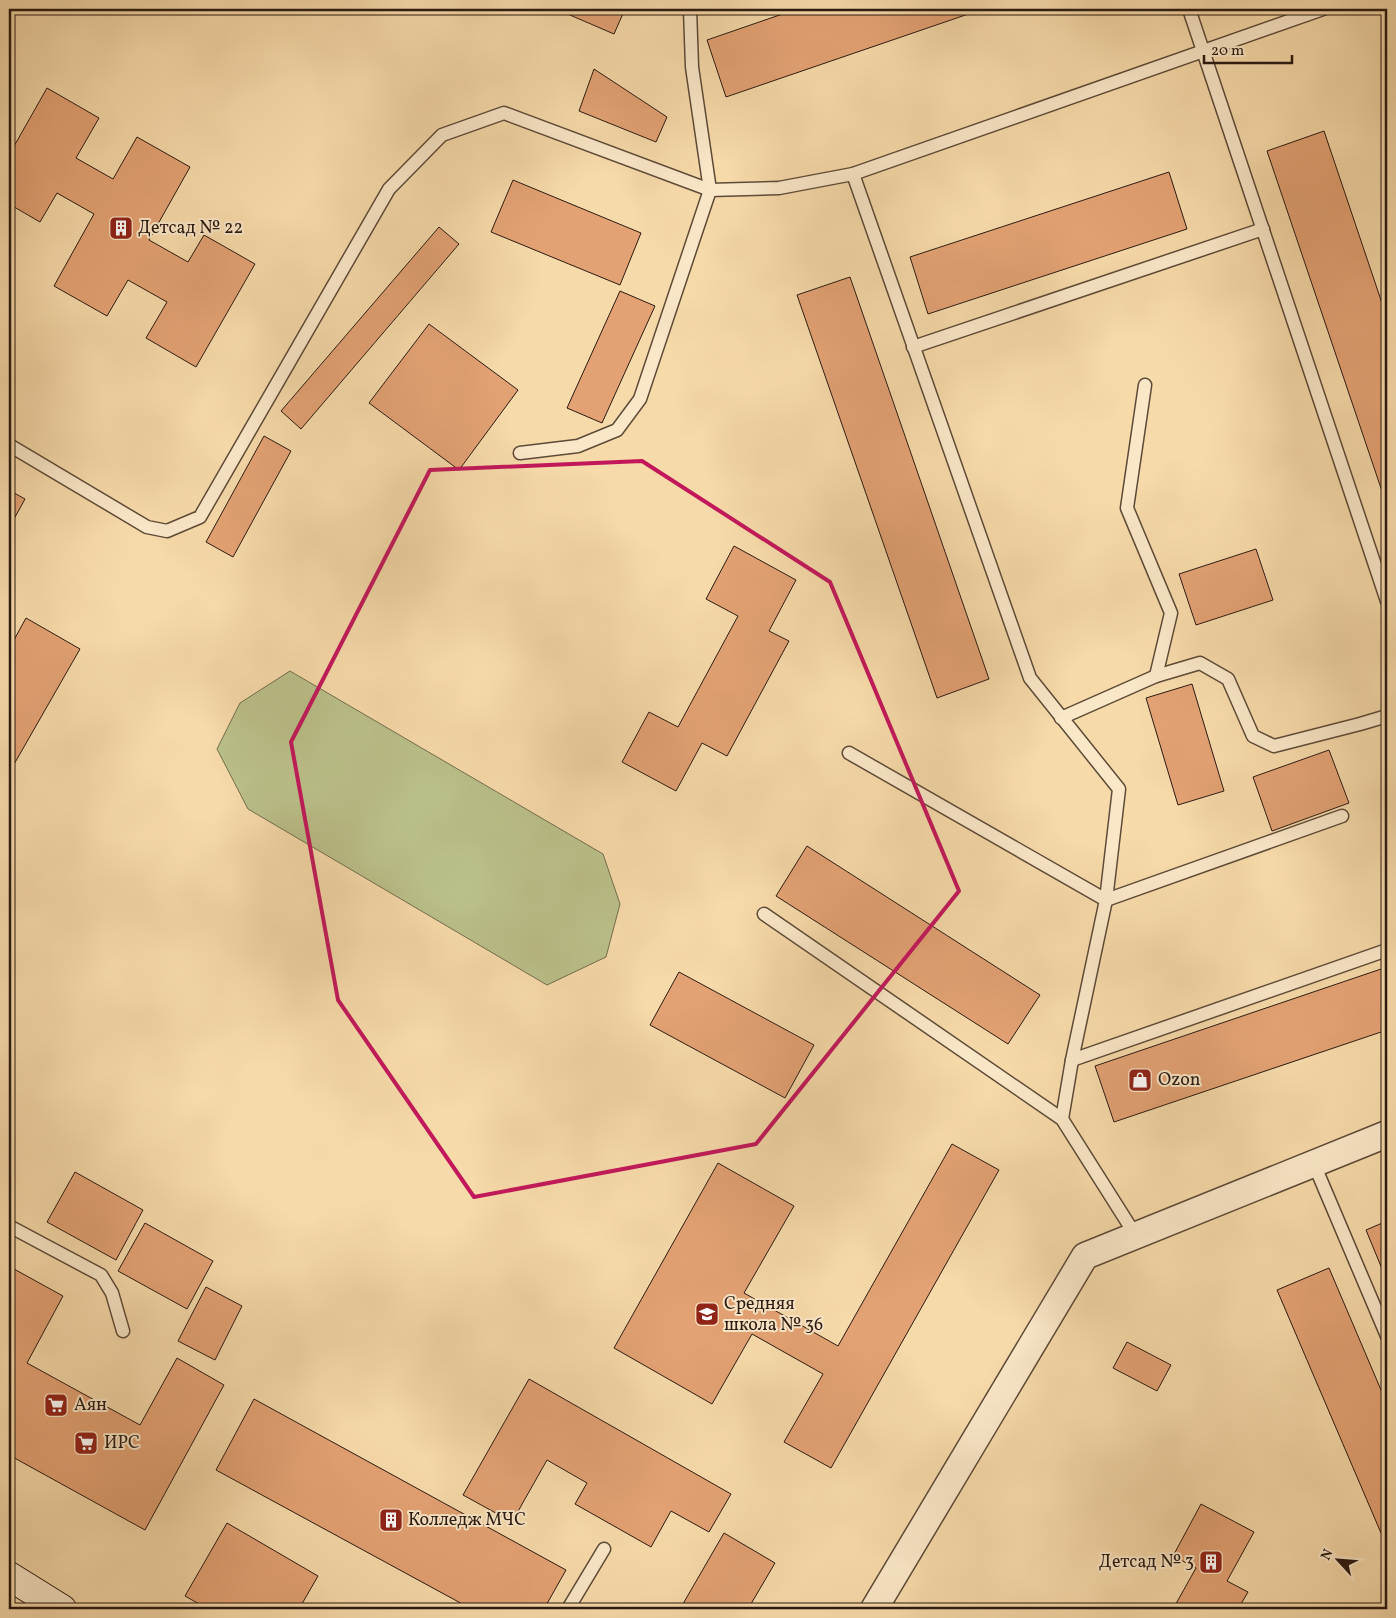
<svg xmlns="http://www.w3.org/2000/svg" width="1396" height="1618" viewBox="0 0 1396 1618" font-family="Vollkorn,serif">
<rect width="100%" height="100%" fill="#f7daaa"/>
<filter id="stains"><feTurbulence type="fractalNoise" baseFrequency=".004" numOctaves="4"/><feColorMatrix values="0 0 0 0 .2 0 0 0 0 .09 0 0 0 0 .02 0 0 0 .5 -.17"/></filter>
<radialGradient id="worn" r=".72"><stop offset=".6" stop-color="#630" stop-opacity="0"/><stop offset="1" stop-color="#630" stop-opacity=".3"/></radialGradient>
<!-- green -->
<polygon fill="#bbc08a" stroke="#726d4e" points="290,671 603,854 620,904 606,957 547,985 248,809 217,749 240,703"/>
<!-- building -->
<g fill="#e3a274" stroke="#2a1a11">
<polygon points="556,9 625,9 614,34"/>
<polygon points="797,9 983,9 726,97 707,40"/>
<polygon points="594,69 667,117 656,142 579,111"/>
<polygon points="47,88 99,118 76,158 113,179 137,137 190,167 149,240 188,262 204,235 255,264 196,367 146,338 167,302 128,280 107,316 54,286 94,214 57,193 40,222 9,204 9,155"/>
<polygon points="1324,131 1387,318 1387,506 1267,151"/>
<polygon points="1169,172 1187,229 928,314 910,257"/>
<polygon points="513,180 641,233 620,285 491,232"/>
<polygon points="439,227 459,244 301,429 281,411"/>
<polygon points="850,277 989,679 937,698 797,295"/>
<polygon points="620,291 655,306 602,423 567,408"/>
<polygon points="429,324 518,390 459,470 369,403"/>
<polygon points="264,436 291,451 233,557 206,542"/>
<polygon points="9,490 25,499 9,528"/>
<polygon points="734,546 796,580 769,631 789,641 727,756 702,743 676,791 622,762 649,712 678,727 738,616 706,599"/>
<polygon points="1256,549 1273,600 1196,625 1179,574"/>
<polygon points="26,618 80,649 9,773 9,649"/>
<polygon points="1192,684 1224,791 1178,805 1146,698"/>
<polygon points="1329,750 1349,803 1272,831 1253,777"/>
<polygon points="807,846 1040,995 1008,1044 776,896"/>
<polygon points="1387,967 1387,1030 1114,1122 1095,1066"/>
<polygon points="679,972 814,1045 785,1098 650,1025"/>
<polygon points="952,1144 999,1170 831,1468 784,1442 823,1374 752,1334 712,1404 614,1348 718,1163 794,1206 744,1293 838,1346"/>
<polygon points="75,1172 143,1210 116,1260 47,1222"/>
<polygon points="1387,1221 1387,1281 1366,1230"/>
<polygon points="145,1223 213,1261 187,1309 118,1271"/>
<polygon points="1329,1268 1387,1404 1387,1547 1277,1290"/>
<polygon points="14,1269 63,1296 27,1363 140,1425 177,1358 224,1385 145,1530 9,1455 9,1279"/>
<polygon points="206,1287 242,1306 215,1360 178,1341"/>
<polygon points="1127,1342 1171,1365 1157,1391 1113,1368"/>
<polygon points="529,1379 731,1494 709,1532 671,1511 651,1547 575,1504 587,1483 547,1460 512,1522 463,1495"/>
<polygon points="254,1399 566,1570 544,1609 464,1609 466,1606 216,1470"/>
<polygon points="1201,1504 1254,1532 1227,1581 1248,1592 1238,1609 1173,1609 1196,1568 1173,1556"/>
<polygon points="227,1523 318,1576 299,1609 208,1609 185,1596"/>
<polygon points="724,1533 775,1563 748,1609 680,1609"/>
</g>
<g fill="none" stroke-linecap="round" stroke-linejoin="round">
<!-- lane casing -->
<g stroke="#5d4a37" stroke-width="15">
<g id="lane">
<polyline points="1189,9 1387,601"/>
<polyline points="853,174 1030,678 1119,789 1106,900 1072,1060 1062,1119"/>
<polyline points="913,347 1263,229"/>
<polyline points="1145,385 1127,508 1171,613 1156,676"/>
<polyline points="9,445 147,527 167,531 200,517 389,189 442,135 504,113 710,190 779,188 853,174 1323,9"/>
<polyline points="520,453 578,446 617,430 640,399 710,190 692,67 690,9"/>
<polyline points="1061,718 1156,676 1200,663 1228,679 1253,736 1274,746 1360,724 1387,716"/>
<polyline points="849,753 1106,900 1342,816"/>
<polyline points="764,914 1062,1119 1136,1236"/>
<polyline points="1072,1060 1387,950"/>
<polyline points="1314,1164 1387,1336"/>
<polyline points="9,1226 101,1275 112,1293 123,1331"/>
<polyline points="568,1609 604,1549"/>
</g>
</g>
<!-- street casing -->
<g stroke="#5d4a37" stroke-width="29">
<polyline id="street" points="874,1609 1085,1256 1387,1134"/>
</g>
<!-- secondary casing -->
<g stroke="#2a1a11" stroke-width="30">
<polyline id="secondary" points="9,1576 62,1609"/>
</g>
<!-- lane -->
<use href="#lane" stroke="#fae7c8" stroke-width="12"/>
<!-- street -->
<use href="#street" stroke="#fae7c8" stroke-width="26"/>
<!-- secondary -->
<use href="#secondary" stroke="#fae7c8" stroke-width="28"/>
</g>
<!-- marked area -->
<path fill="none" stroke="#c2185b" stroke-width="4" stroke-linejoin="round" d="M642,461L830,582L959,891L756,1144L474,1197L338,1000L291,742L430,470Z"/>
<!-- icons -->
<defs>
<g id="building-square" transform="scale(1.25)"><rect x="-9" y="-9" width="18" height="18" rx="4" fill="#8f2418" stroke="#fae7c8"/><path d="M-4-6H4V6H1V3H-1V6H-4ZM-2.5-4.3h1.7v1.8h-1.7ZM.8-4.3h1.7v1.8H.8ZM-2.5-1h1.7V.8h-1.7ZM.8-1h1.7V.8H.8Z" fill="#fff"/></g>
<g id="shop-square" transform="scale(1.25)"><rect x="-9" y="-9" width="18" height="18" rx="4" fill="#8f2418" stroke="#fae7c8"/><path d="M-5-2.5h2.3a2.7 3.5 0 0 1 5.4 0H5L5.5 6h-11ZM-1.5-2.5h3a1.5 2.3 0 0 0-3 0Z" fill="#fff"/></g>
<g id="school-square" transform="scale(1.25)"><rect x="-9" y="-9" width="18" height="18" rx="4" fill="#8f2418" stroke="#fae7c8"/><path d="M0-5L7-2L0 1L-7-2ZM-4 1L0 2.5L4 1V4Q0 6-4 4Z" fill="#fff"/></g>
<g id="supermarket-square" transform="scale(1.25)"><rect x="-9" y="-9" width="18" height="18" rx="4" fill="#8f2418" stroke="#fae7c8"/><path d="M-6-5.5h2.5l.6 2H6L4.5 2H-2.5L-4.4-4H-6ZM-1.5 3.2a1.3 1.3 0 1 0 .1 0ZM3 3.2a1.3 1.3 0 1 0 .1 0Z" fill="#fff"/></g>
</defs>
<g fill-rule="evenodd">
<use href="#building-square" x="121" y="228"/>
<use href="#shop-square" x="1140" y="1080"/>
<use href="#school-square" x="707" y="1314"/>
<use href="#supermarket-square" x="56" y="1405"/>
<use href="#supermarket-square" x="86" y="1443"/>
<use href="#building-square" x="391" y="1520"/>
<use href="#building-square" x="1211" y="1562"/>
</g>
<g text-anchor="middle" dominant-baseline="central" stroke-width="4" stroke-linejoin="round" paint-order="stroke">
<!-- poi labels -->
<g font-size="18" fill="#2a1a11" stroke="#fae7c8" text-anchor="start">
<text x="138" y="228">Детсад № 22</text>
<text x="1158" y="1080">Ozon</text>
<text x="724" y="1304">Средняя<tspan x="724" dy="21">школа № 36</tspan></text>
<text x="74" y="1405">Аян</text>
<text x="104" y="1443">ИРС</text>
<text x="408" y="1520">Колледж МЧС</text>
<text x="1194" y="1562" text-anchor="end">Детсад № 3</text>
</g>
</g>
<!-- margin -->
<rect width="1396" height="1618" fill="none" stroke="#f7daaa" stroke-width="30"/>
<rect x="10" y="10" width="1376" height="1598" fill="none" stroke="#2a1a11" stroke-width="2.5"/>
<rect x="15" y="15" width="1366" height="1588" fill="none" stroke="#2a1a11"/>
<!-- north arrow -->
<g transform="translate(1338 1560) rotate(296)" stroke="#fae7c8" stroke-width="4" paint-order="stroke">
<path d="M0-4L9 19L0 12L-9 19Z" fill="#2a1a11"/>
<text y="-8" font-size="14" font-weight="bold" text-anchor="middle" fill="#2a1a11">N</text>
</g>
<!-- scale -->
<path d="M1204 55v8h88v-8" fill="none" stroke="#2a1a11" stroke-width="2.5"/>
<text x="1211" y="55" font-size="15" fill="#2a1a11" stroke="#fae7c8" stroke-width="4" paint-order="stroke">20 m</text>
<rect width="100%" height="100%" filter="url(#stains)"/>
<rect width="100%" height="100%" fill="url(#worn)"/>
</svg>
